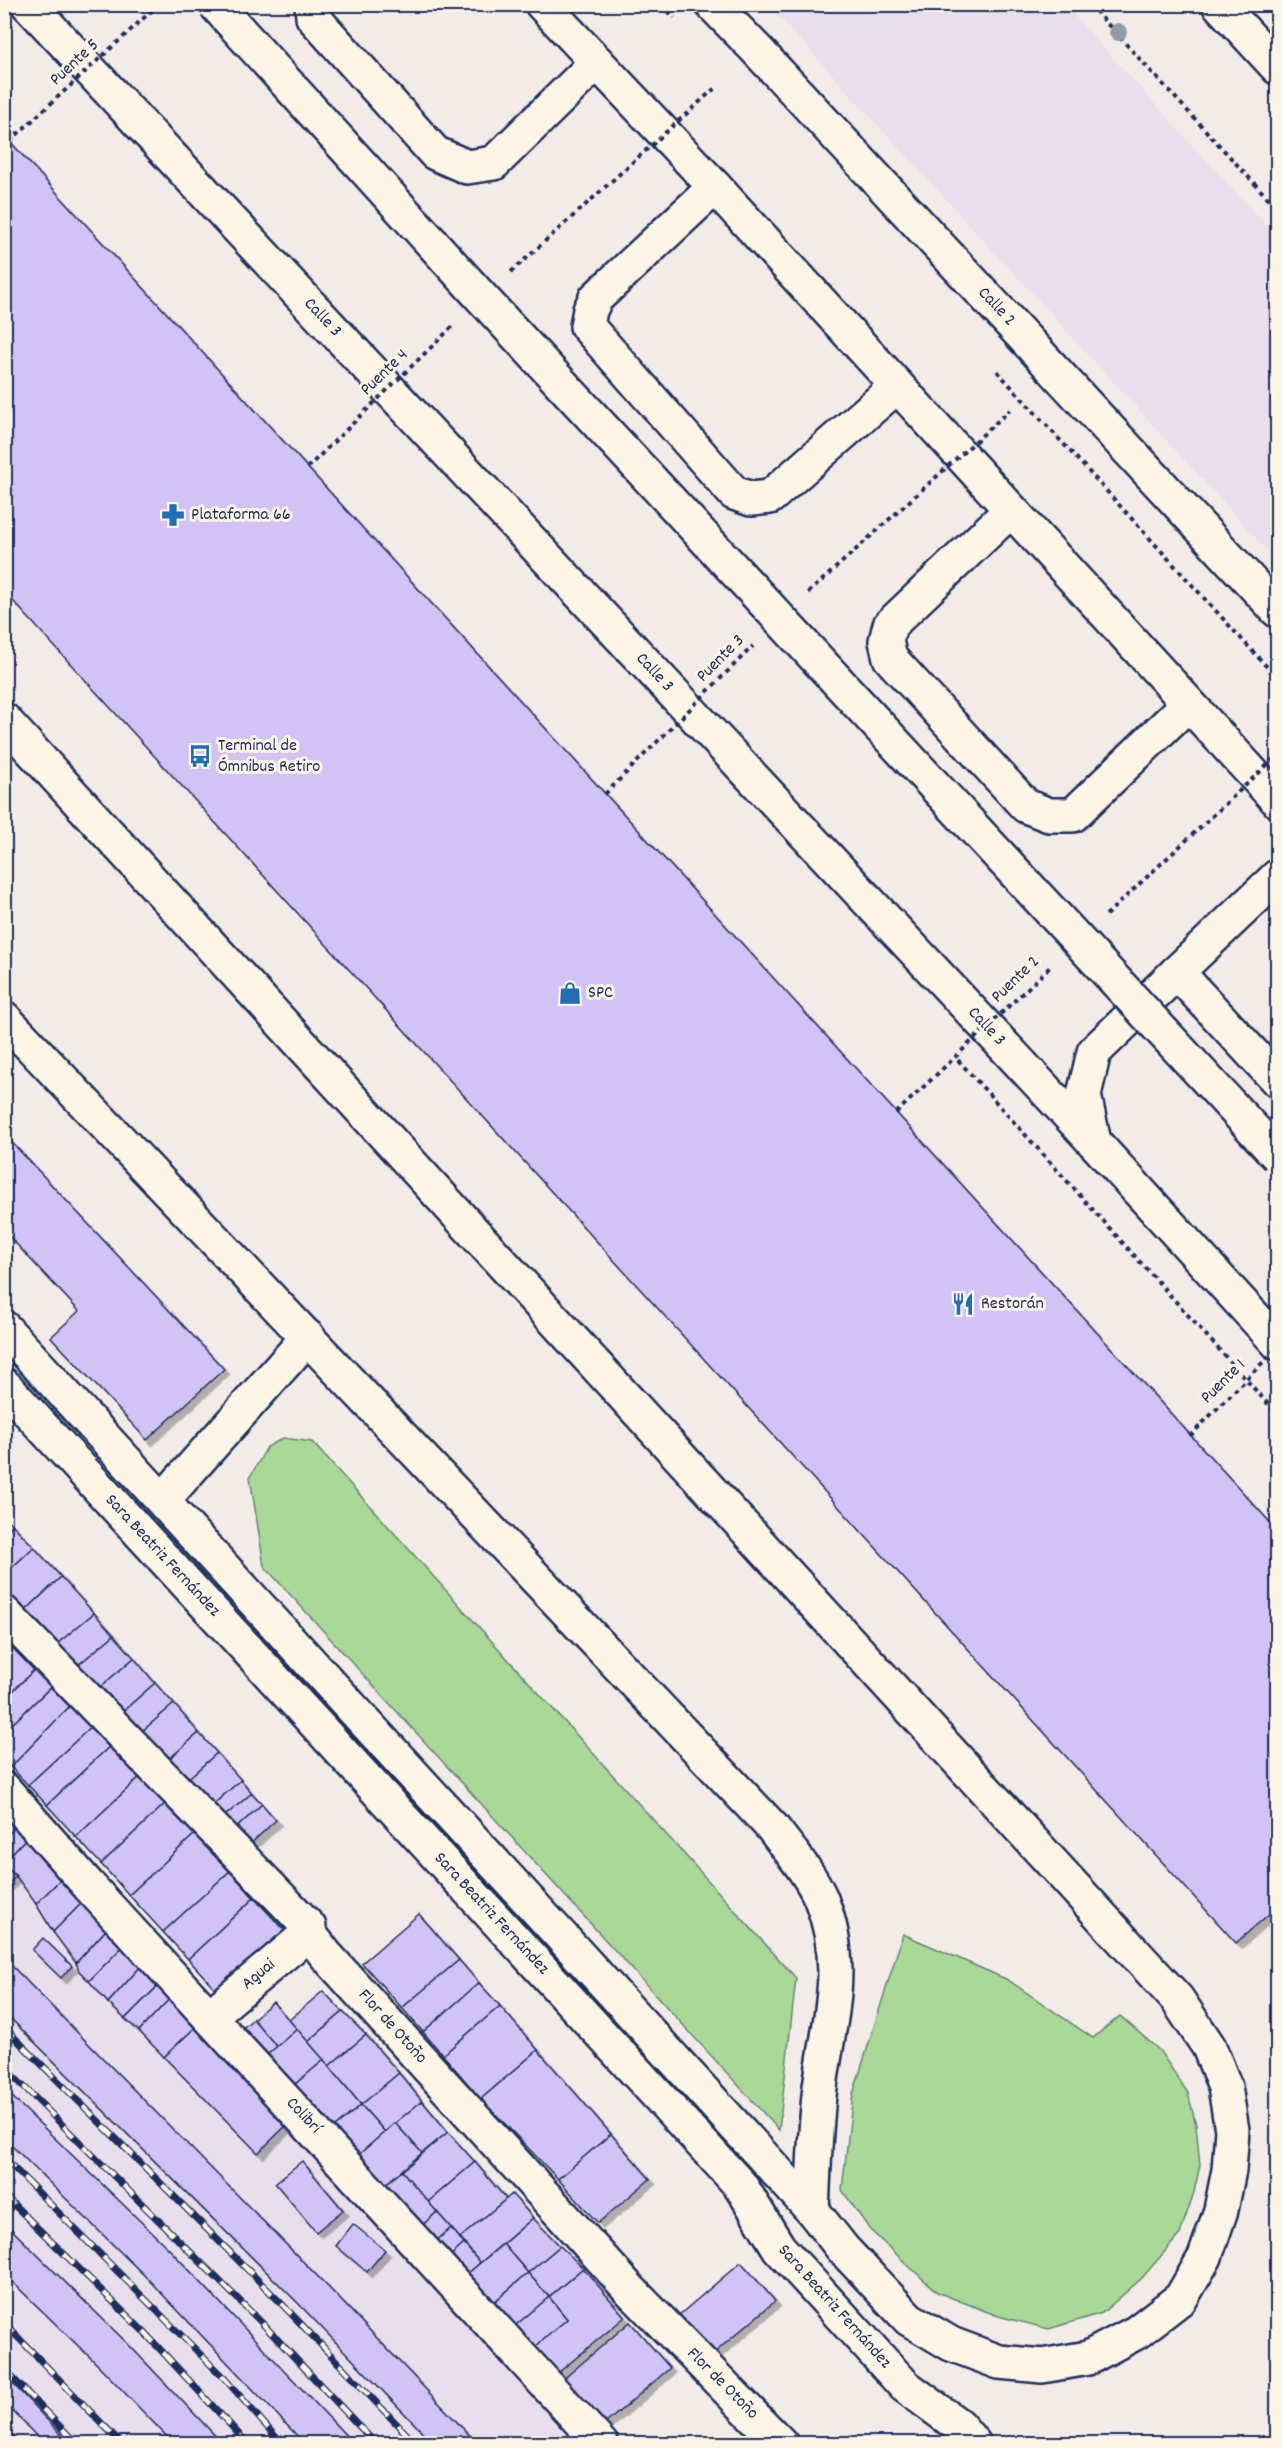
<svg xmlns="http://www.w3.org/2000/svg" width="1282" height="2448" viewBox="0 0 1282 2448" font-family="Dekko,sans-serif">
<defs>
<filter id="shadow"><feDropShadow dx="5.5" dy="5.5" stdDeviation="0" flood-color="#0004"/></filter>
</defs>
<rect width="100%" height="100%" fill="#f3ebe8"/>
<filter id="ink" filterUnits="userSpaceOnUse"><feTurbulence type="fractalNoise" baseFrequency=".0167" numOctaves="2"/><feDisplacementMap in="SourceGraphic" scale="12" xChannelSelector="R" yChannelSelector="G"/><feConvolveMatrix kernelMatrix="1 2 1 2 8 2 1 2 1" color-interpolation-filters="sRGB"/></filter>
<g filter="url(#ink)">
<!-- built -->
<g fill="#e9dfec">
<polygon points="768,5 1065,5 1277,238 1277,561"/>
<polygon points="4,1827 589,2443 5,2443"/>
</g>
<!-- green -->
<g fill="#aad897" stroke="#62847a" stroke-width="1.5">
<polygon points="283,1438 312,1442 796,1978 779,2130 264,1566 250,1477 267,1447"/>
<polygon points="903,1934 1008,1980 1093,2038 1120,2016 1159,2050 1188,2093 1196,2125 1200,2165 1194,2192 1180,2234 1141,2279 1102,2313 1049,2329 998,2316 937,2292 870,2230 842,2190 853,2094"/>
</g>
<!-- building -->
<g fill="#d1c3f5" stroke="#1b2f5e" stroke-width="1.5" filter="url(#shadow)">
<polygon points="4,135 1278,1531 1278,1906 1236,1943 4,591"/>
<polygon points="4,1134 224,1369 147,1440 51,1337 79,1311 4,1231"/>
<polygon points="4,1517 13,1525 4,1533"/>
<polygon points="13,1525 34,1547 4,1575 4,1533"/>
<polygon points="34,1547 61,1577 20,1616 4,1600 4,1575"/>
<polygon points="61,1577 94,1613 51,1649 20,1616"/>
<polygon points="94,1613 114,1635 71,1671 51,1649"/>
<polygon points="114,1635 134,1658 91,1695 71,1671"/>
<polygon points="4,1636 16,1645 4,1657"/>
<polygon points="16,1645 38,1666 4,1700 4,1657"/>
<polygon points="134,1658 155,1683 114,1719 91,1695"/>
<polygon points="38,1666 56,1682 4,1732 4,1700"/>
<polygon points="56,1682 72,1704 11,1767 4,1761 4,1732"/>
<polygon points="155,1683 174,1704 133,1739 114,1719"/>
<polygon points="72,1704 92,1726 28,1785 11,1767"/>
<polygon points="174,1704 199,1733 161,1766 133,1739"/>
<polygon points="92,1726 110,1746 47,1805 28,1785"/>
<polygon points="199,1733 217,1753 181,1785 161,1766"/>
<polygon points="110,1746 141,1776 76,1837 47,1805"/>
<polygon points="217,1753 241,1780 207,1810 181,1785"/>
<polygon points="141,1776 166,1803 101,1864 76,1837"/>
<polygon points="241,1780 252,1793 218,1822 207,1810"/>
<polygon points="252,1793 262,1804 229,1835 218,1822"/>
<polygon points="4,1802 22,1821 4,1838"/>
<polygon points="166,1803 195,1834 129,1895 101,1864"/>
<polygon points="262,1804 276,1820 244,1850 229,1835"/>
<polygon points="22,1821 33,1831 4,1862 4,1838"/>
<polygon points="33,1831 71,1869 36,1904 16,1876 4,1866 4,1862"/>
<polygon points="195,1834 230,1871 163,1932 129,1895"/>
<polygon points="4,1866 16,1876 4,1888"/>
<polygon points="71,1869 93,1892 53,1932 36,1904"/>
<polygon points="230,1871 254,1898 188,1959 163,1932"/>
<polygon points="93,1892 117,1918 76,1963 53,1932"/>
<polygon points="254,1898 288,1934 221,1995 188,1959"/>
<polygon points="419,1914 459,1960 402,2008 362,1963"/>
<polygon points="117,1918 133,1936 89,1981 79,1971 76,1963"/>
<polygon points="133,1936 151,1955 108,2003 89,1981"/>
<polygon points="43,1938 72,1966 61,1978 32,1950"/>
<polygon points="151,1955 169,1975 125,2019 108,2003"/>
<polygon points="4,1958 332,2291 478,2444 434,2444 296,2301 4,2012"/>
<polygon points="459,1960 479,1983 423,2032 402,2008"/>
<polygon points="169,1975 179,1989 139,2031 125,2019"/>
<polygon points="479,1983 500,2006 443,2055 423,2032"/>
<polygon points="179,1989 204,2019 164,2057 139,2031"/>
<polygon points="323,1991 343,2012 308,2042 289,2020"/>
<polygon points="273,2002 297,2029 277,2047 253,2019"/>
<polygon points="500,2006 538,2050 481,2099 443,2055"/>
<polygon points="343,2012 366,2035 329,2066 308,2042"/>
<polygon points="204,2019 298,2114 258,2153 164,2057"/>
<polygon points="253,2019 277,2047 260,2062 236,2034"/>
<polygon points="297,2029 324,2060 294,2085 268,2054"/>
<polygon points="366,2035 399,2073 361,2105 329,2066"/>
<polygon points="538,2050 611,2134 558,2179 481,2099"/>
<polygon points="324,2060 361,2105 333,2129 294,2085"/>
<polygon points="399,2073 422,2101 385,2132 361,2105"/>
<polygon points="4,2089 171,2251 354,2444 305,2444 144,2275 4,2138"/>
<polygon points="422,2101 448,2132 422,2153 395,2123"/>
<polygon points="361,2105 385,2132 356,2157 333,2129"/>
<polygon points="395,2123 422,2153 382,2187 356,2157"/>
<polygon points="448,2132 475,2162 428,2202 402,2171"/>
<polygon points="611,2134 650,2179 598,2223 558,2179"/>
<polygon points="302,2161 343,2210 316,2232 275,2183"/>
<polygon points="475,2162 506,2199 460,2238 428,2202"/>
<polygon points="402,2171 437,2212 418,2229 382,2187"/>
<polygon points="512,2194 533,2218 480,2263 460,2238"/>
<polygon points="437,2212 451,2228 432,2245 418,2229"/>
<polygon points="533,2218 560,2246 528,2273 503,2244"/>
<polygon points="4,2222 127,2343 223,2444 174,2444 100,2367 4,2274"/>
<polygon points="353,2224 385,2250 367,2272 336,2246"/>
<polygon points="451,2228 464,2244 445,2261 432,2245"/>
<polygon points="464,2244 480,2263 461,2279 445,2261"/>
<polygon points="503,2244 528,2273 486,2309 461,2279"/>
<polygon points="560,2246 583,2268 549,2297 528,2273"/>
<polygon points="741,2262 775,2301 713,2354 678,2316"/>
<polygon points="583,2268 625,2317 558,2373 535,2347 567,2319 549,2297"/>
<polygon points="528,2273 549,2297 507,2333 486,2309"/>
<polygon points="549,2297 567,2319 535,2347 516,2325"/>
<polygon points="630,2322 670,2368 600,2428 560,2382"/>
<polygon points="4,2375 14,2385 70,2444 44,2444 4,2402"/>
<polygon points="4,2427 21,2444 4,2444"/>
</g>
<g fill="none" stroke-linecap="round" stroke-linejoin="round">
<!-- minor casing -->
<g stroke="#1b2f5e" stroke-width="38">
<g id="minor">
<polyline points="28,4 1094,1142 1278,1343"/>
<polyline points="312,4 313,17 435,153 467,167 494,163 597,62"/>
<polyline points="542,4 715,187 1278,801"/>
<polyline points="712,4 756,49 1278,611"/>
<polyline points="1219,4 1278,68"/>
<polyline points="715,187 596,298 590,310 587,326 734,493 751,499 770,497 897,386"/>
<polyline points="1011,510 890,625 886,641 890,658 1026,806 1049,815 1073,815 1188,704"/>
<polyline points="4,720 1177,1999 1209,2047 1225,2087 1232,2130 1229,2170 1221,2210 1205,2257 1181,2298 1137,2332 1088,2358 1042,2366 999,2362 951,2344 909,2319 843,2249 812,2210 4,1328"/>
<polyline points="1278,876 1177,972 1278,1081"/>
<path d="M4,1018L772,1827C789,1850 810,1873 821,1899C848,1968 829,2018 820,2087C815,2128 814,2169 812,2210"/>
<polyline points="1094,1142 1084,1095 1094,1052 1177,972"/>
<polyline points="4,1385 741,2186 779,2248 905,2386 958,2425 974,2444"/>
<polyline points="163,1500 308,1337"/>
<polyline points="4,1613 309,1927 309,1933 325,1954 632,2292 781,2444"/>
<polyline points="4,1789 89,1886 601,2444"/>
<polyline points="210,2016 309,1933"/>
</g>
</g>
<!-- path -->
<g stroke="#1b2f5e" stroke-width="4" stroke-dasharray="4.5 4.5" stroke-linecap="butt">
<polyline points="662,4 674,18"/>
<polyline points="1089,4 1278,209"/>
<polyline points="997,371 1278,679"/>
<polyline points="958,1060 1278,1415"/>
</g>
<!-- minor -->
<use href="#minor" stroke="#fcf5e5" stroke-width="33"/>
<!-- rail casing -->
<g stroke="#1b2f5e" stroke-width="7">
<g id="rail">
<polyline points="4,2027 279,2301 416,2444"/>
<polyline points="4,2067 261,2322 376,2444"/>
<polyline points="4,2158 225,2379 282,2444"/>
<polyline points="4,2195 144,2332 248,2444"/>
<polyline points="4,2323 122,2444"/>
<polyline points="4,2369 77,2444"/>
</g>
</g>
<!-- rail -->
<use href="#rail" stroke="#fcf5e5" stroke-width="4.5" stroke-dasharray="14" stroke-linecap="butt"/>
<!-- minor-bridge casing -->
<g stroke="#1b2f5e" stroke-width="38" stroke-linecap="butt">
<polyline id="minor-bridge" points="215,4 482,298 1278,1156"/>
</g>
<!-- path-bridge -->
<g stroke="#1b2f5e" stroke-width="4" stroke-dasharray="4.5 4.5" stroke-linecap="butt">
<polyline points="10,141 159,4"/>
<polyline points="511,272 715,88"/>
<polyline points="307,468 453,326"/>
<polyline points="808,593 1010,410"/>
<polyline points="605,794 753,646"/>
<polyline points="1106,915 1278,755"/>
<polyline points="896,1113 1050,967"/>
<polyline points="1190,1436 1278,1347"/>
</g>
<!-- minor-bridge -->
<use href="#minor-bridge" stroke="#fcf5e5" stroke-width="33"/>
</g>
<!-- trees -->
<circle fill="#909ba4" cx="1118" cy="32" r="9"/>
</g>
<!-- icons -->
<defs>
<g id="pharmacy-bare" transform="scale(1.8)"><path d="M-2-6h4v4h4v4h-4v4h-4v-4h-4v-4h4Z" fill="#1f6fb2" stroke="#fcf5e5" stroke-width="2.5" paint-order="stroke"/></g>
<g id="bus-bare" transform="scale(1.8)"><path d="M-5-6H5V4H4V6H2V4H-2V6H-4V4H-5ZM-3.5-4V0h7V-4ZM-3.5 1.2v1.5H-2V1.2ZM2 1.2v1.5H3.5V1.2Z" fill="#1f6fb2" stroke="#fcf5e5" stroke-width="2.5" paint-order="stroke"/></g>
<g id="shop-bare" transform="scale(1.8)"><path d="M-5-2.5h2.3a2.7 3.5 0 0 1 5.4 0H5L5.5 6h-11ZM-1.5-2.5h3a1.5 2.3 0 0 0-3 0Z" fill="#1f6fb2" stroke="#fcf5e5" stroke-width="2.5" paint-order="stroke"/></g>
<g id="restaurant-bare" transform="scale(1.8)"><path d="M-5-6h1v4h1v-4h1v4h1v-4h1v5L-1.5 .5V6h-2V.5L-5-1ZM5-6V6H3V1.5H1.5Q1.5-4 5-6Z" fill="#1f6fb2" stroke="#fcf5e5" stroke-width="2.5" paint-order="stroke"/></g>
</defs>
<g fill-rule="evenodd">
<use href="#pharmacy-bare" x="173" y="515"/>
<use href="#bus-bare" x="200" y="756"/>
<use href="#shop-bare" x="570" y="993"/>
<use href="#restaurant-bare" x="963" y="1304"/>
</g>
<g text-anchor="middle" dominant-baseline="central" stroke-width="6" stroke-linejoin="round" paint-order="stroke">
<!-- street labels -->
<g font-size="18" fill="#1b2f5e" stroke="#fcf5e5">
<text transform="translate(75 63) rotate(-43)">Puente 5</text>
<text transform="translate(996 307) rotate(47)">Calle 2</text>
<text transform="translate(322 318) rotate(47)">Calle 3</text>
<text transform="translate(385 373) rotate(-44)">Puente 4</text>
<text transform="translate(721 659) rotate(-45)">Puente 3</text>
<text transform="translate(654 673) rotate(47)">Calle 3</text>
<text transform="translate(1016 980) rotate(-44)">Puente 2</text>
<text transform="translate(986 1027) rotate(47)">Calle 3</text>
<text transform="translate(1224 1382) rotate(-45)">Puente 1</text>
<text transform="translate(162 1556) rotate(47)">Sara Beatriz Fernández</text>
<text transform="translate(491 1914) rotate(47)">Sara Beatriz Fernández</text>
<text transform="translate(259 1975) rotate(-40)">Aguai</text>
<text transform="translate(392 2027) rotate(48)">Flor de Otoño</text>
<text transform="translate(303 2116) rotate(47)">Colibrí</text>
<text transform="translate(834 2307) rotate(48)">Sara Beatriz Fernández</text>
<text transform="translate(722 2384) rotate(45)">Flor de Otoño</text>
</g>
<!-- poi labels -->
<g font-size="18" fill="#1b2f5e" stroke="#fcf5e5" text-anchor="start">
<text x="191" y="515">Plataforma 66</text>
<text x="218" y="746">Terminal de<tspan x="218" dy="21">Ómnibus Retiro</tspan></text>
<text x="588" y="993">SPC</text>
<text x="981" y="1304">Restorán</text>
</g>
</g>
<!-- margin -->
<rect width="1282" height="2448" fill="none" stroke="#fcf5e5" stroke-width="24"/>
<rect x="12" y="12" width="1258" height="2424" fill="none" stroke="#1b2f5e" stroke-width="2" filter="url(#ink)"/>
</svg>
